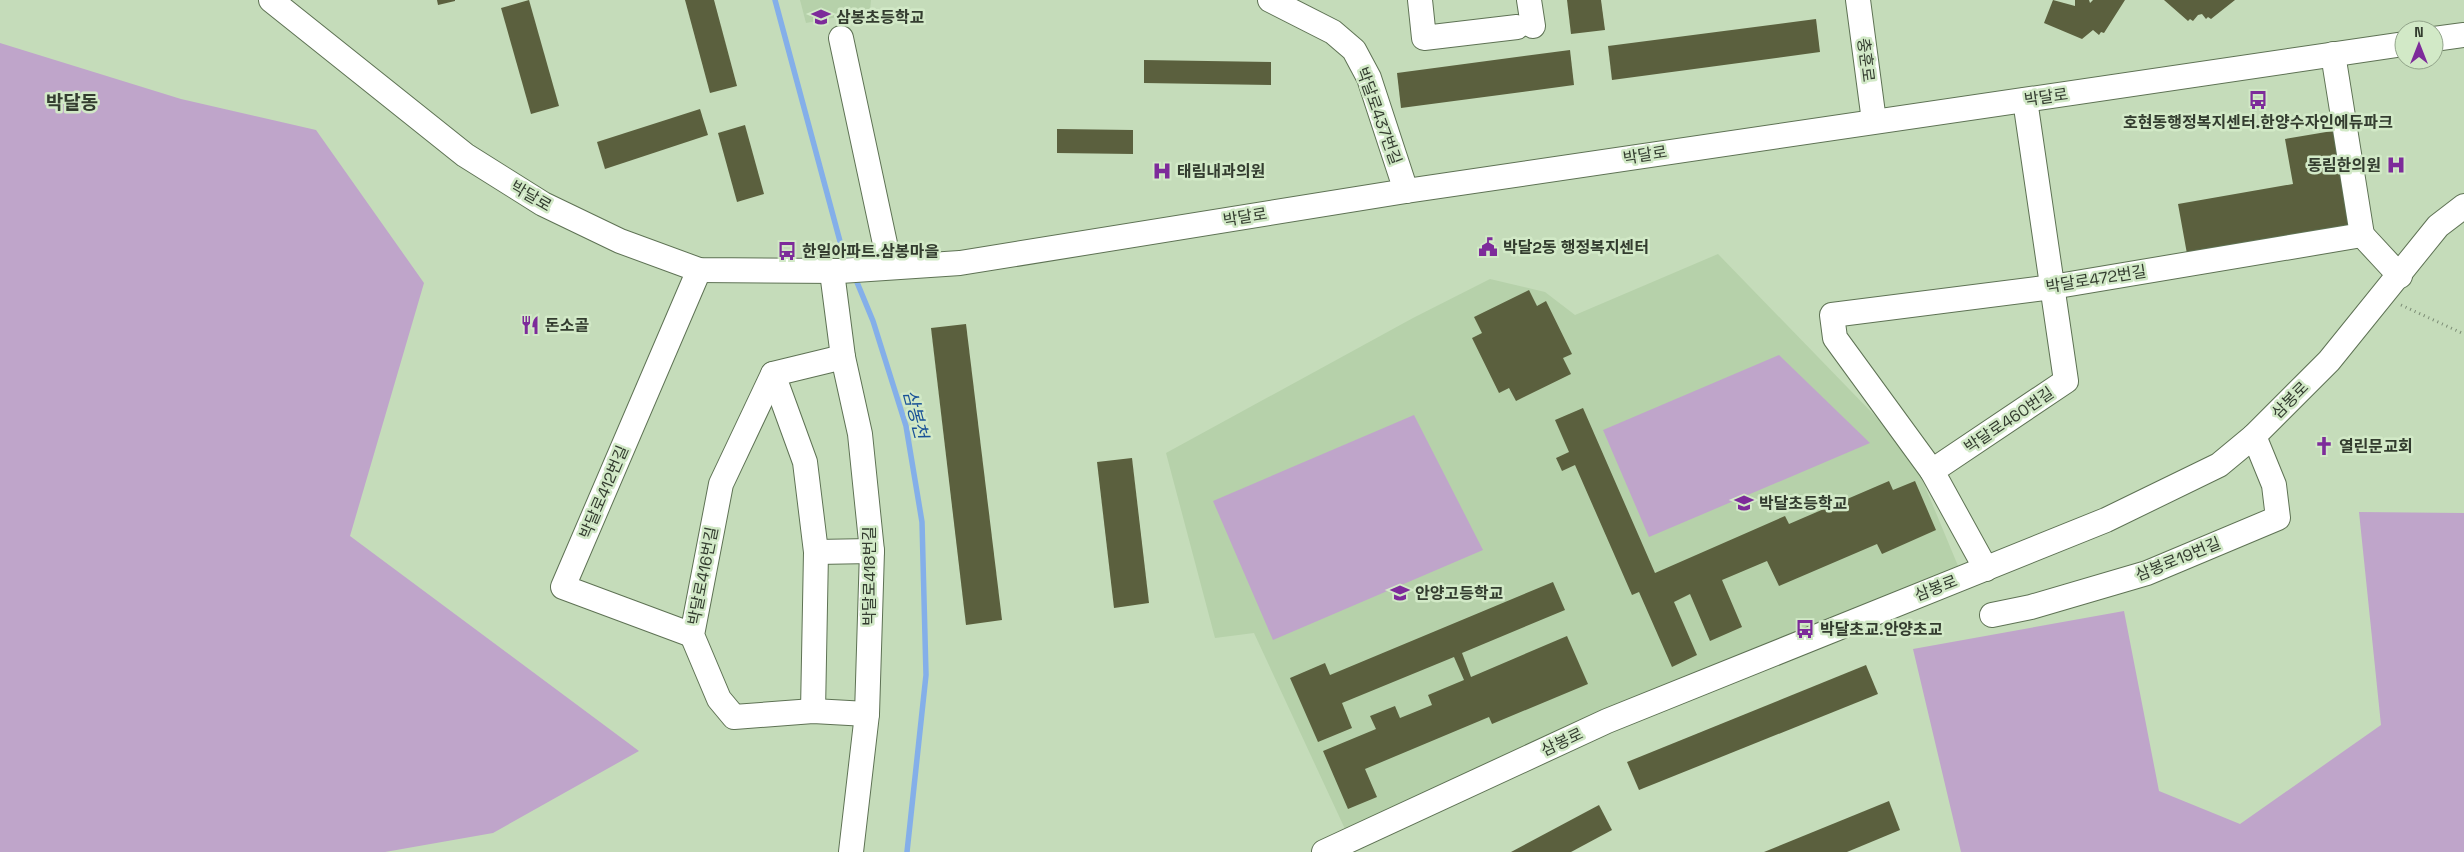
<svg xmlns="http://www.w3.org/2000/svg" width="2464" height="852" viewBox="0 0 2464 852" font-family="'Space Grotesk','Noto Sans KR',sans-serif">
<rect width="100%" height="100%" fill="#c5dcba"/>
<!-- built -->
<g fill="#b6d1aa">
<polygon points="800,0 871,0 870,11 806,23"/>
<polygon points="1718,254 1911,453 1961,573 1642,700 1345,829 1254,633 1215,638 1166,453 1413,318 1490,279 1545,292 1575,315"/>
</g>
<!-- green -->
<g fill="#bfa5ca">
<polygon points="0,43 181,99 316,130 424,283 350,536 639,751 493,833 385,852 0,852"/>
<polygon points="1779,355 1870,443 1649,537 1603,430"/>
<polygon points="1414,415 1483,550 1273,640 1213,501"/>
<polygon points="2359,512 2464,513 2464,852 1961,852 1913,649 2124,611 2159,791 2240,824 2381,725"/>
</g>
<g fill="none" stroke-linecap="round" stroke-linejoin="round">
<!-- stream -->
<g stroke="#84afe9" stroke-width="5.5">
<polyline points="775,0 841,245 849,264"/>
<polyline points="854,275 873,321 906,426 922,522 926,675 907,852"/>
</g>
</g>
<!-- building -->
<g fill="#5b603e">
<polygon points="437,0 455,0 455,1 438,5"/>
<polygon points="529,0 559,106 531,114 501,8"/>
<polygon points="685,0 714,0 737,86 710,93"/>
<polygon points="1567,0 1601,0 1605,30 1571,34"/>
<polygon points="2053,0 2075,6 2075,0 2089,0 2090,3 2093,0 2125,0 2104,33 2101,32 2099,35 2093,30 2082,39 2044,23"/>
<polygon points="2164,0 2235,0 2211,19 2208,17 2206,19 2202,14 2198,15 2193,21 2190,19 2188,21"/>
<polygon points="1816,19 1820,52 1612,80 1608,46"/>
<polygon points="1570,50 1574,85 1401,108 1397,73"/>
<polygon points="1144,60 1271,62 1271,85 1144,83"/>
<polygon points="700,109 708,135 605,169 597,142"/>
<polygon points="745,125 764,194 737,202 718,133"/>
<polygon points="1057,129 1133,130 1133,154 1057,153"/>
<polygon points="2344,129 2362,235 2189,265 2178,204 2293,184 2285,139"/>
<polygon points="1529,290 1537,306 1546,301 1572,354 1563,358 1571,374 1516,401 1509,388 1499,393 1472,338 1482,333 1474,317"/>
<polygon points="966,324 1002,620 966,625 931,328"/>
<polygon points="1583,408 1655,573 1785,516 1789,524 1889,481 1893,490 1915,481 1936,530 1882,554 1877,544 1779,586 1767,561 1722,580 1742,627 1710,641 1690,594 1674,602 1697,655 1672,667 1639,592 1632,595 1575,465 1562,471 1556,458 1569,452 1555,420"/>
<polygon points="1132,458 1149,603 1114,608 1097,462"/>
<polygon points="1553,582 1565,610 1462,653 1471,677 1567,636 1588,684 1492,724 1489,717 1365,769 1377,797 1348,809 1323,751 1376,729 1370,716 1395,706 1400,718 1432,705 1428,695 1464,680 1454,657 1342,703 1352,728 1318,742 1290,678 1325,663 1330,675"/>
<polygon points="1866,665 1878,694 1639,790 1627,762"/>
<polygon points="1889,801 1900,830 1847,852 1764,852"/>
<polygon points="1599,805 1612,830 1571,852 1511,852"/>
</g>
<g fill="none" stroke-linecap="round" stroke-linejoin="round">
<!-- minor casing -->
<g stroke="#5e7254" stroke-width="26">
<g id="minor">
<polyline points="271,0 465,155 543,204 620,241 699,270 840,271 960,263 1406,191 2404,44"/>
<polyline points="1270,0 1333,32 1354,50 1369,78 1406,191"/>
<polyline points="1420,0 1424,38 1517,27"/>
<polyline points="1529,0 1533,26"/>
<polyline points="1858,0 1874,121"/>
<polyline points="841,38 890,267"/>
<polyline points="2434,39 2464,35"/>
<polyline points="2362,235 2400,276"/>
<polyline points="832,272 843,357 860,434 872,551 867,714 851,852"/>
<polyline points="843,357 773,374 721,484 692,635 719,699 734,717 813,711 867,714"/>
<polyline points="773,374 805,462 816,552 813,711"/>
<polyline points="1932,471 1835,338 1832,315 2052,287 2362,235 2333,54"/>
<polyline points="816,552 872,551"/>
<polyline points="1986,569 1932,471 2066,381 2025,100"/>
<polyline points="1992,615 2031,607 2147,573 2278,518 2274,485 2254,436"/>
<polyline points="692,635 563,587 699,270"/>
<polyline points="1324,852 1607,721 2106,520 2219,465 2254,436 2329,361 2438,226 2464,206"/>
</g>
</g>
<!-- path -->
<polyline stroke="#7b8b74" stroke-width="3" stroke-dasharray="1 4" stroke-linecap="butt" points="2401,305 2464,334"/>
<!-- minor -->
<use href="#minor" stroke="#fff" stroke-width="24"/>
</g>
<!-- icons -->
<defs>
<g id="school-bare" transform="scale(1.5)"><path d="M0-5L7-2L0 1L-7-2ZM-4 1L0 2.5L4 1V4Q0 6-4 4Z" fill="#7d2b9a" stroke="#d2e9c7" stroke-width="2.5" paint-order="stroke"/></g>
<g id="bus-bare" transform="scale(1.5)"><path d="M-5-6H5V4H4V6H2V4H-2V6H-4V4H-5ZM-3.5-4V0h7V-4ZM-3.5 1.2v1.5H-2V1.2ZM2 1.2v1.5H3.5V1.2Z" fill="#7d2b9a" stroke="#d2e9c7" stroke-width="2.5" paint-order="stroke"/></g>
<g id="hospital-bare" transform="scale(1.5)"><path d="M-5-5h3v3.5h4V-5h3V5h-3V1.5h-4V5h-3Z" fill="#7d2b9a" stroke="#d2e9c7" stroke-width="2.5" paint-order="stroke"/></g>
<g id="civic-bare" transform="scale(1.5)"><path d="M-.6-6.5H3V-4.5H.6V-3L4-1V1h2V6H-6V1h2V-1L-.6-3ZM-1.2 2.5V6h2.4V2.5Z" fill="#7d2b9a" stroke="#d2e9c7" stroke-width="2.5" paint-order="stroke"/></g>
<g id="restaurant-bare" transform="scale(1.5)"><path d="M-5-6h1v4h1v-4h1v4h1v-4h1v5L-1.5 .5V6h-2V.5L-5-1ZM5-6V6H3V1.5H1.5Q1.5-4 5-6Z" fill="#7d2b9a" stroke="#d2e9c7" stroke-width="2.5" paint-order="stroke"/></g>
<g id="church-bare" transform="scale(1.5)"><path d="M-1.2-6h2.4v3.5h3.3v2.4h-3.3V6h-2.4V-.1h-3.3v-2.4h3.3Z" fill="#7d2b9a" stroke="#d2e9c7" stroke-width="2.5" paint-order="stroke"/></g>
</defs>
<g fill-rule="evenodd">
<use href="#school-bare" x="821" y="17"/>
<use href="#bus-bare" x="2258" y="100"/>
<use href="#hospital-bare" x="2396" y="165"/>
<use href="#hospital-bare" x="1162" y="171"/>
<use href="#civic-bare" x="1488" y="247"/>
<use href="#bus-bare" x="787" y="251"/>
<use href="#restaurant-bare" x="530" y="325"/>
<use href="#church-bare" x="2324" y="446"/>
<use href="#school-bare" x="1744" y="503"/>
<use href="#school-bare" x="1400" y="593"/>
<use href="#bus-bare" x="1805" y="629"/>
</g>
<g text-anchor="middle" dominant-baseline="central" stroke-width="5" stroke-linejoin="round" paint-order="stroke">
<!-- poi labels -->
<g font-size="16" font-weight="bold" fill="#333c2f" stroke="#d2e9c7" text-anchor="start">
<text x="836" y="17">삼봉초등학교</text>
<text x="2258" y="122" text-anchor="middle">호현동행정복지센터.한양수자인에듀파크</text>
<text x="2381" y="165" text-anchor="end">동림한의원</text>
<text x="1177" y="171">태림내과의원</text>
<text x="1503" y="247">박달2동 행정복지센터</text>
<text x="802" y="251">한일아파트.삼봉마을</text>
<text x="545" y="325">돈소골</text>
<text x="2339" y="446">열린문교회</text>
<text x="1759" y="503">박달초등학교</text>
<text x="1415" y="593">안양고등학교</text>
<text x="1820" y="629">박달초교.안양초교</text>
</g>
<!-- street labels -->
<g font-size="16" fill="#333c2f" stroke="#d2e9c7">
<text transform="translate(1866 60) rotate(83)">충훈로</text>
<text transform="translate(2046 97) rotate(-8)">박달로</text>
<text transform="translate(1379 116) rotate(70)">박달로437번길</text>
<text transform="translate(1645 155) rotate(-9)">박달로</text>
<text transform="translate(531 196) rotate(30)">박달로</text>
<text transform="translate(1245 217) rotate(-9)">박달로</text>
<text transform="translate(2096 279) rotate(-9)">박달로472번길</text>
<text transform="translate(2290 400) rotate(-45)">삼봉로</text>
<text transform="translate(2009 420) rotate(-34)">박달로460번길</text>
<text transform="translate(604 492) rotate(-67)">박달로412번길</text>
<text transform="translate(2178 559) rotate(-22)">삼봉로19번길</text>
<text transform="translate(703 576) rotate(-79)">박달로416번길</text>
<text transform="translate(869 576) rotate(-90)">박달로418번길</text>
<text transform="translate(1936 588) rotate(-21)">삼봉로</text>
<text transform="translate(1562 742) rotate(-25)">삼봉로</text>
</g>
<!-- water labels -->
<g font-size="18" font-style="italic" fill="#195297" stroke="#d2e9c7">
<text transform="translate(916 414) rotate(75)">삼봉천</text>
</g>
<!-- quarter labels -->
<g font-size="19" font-weight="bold" fill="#333c2f" stroke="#d2e9c7">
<text x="72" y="102">박달동</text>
</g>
</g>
<!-- north arrow -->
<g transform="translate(2419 45)"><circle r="24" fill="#d2e9c7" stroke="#92a48a"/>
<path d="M0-4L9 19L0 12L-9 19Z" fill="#7d2b9a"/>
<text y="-8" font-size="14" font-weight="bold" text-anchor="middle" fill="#333c2f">N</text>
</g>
</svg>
